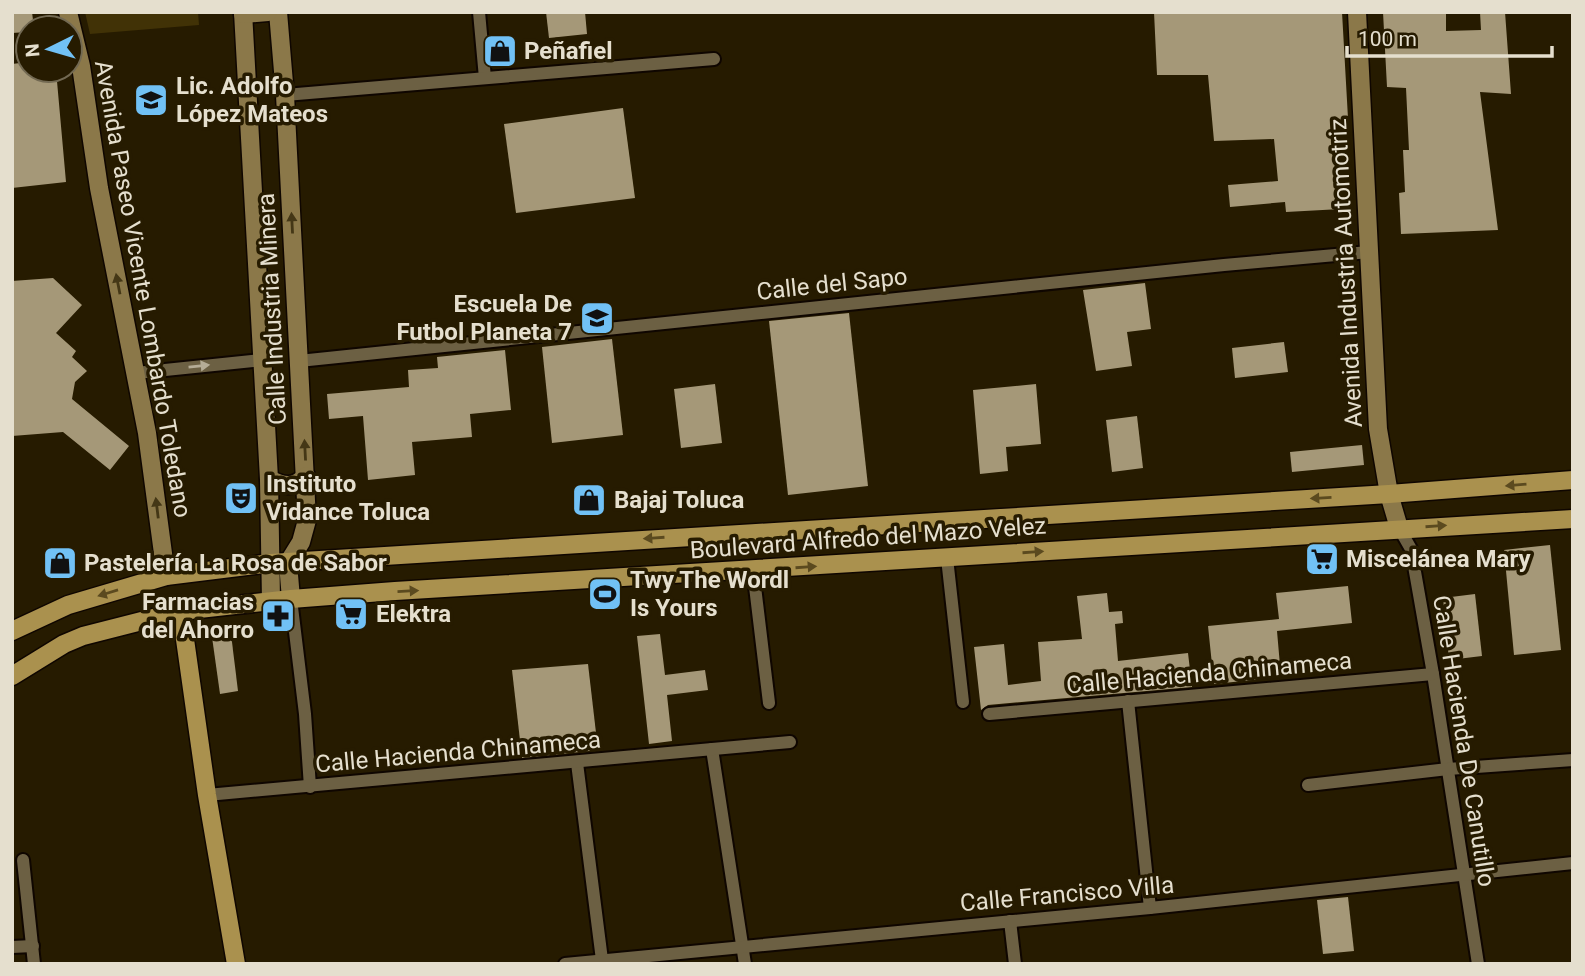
<svg xmlns="http://www.w3.org/2000/svg" width="1585" height="976" viewBox="0 0 1585 976" font-family="Roboto,sans-serif">
<rect width="100%" height="100%" fill="#261b00"/>
<!-- green -->
<polygon fill="#413206" points="85,12 198,12 199,25 90,34"/>
<!-- building -->
<g fill="#a59878">
<polygon points="12,12 32,12 34,28 28,28 28,32 12,33"/>
<polygon points="546,12 585,12 587,34 549,38"/>
<polygon points="1154,12 1342,12 1349,136 1346,136 1353,226 1342,227 1341,209 1286,212 1285,202 1230,207 1228,185 1278,181 1274,139 1214,141 1208,75 1157,75"/>
<polygon points="1383,12 1446,12 1446,31 1481,30 1480,12 1505,12 1511,94 1480,92 1498,230 1401,234 1399,193 1405,192 1403,150 1409,150 1406,88 1387,87"/>
<polygon points="28,62 28,70 56,70 66,182 12,188 12,64"/>
<polygon points="623,108 635,198 516,213 504,124"/>
<polygon points="53,278 82,305 56,333 76,351 72,357 87,371 75,382 72,399 129,446 110,470 63,432 12,436 12,281"/>
<polygon points="1145,283 1151,329 1127,332 1132,366 1096,371 1083,290"/>
<polygon points="849,313 868,486 788,495 769,321"/>
<polygon points="612,339 623,435 552,443 542,347"/>
<polygon points="1284,342 1288,372 1235,378 1232,348"/>
<polygon points="505,350 511,410 470,414 472,437 412,442 415,475 368,480 363,416 329,419 327,394 409,387 408,370 438,368 437,357"/>
<polygon points="715,384 722,443 681,448 674,389"/>
<polygon points="1036,384 1041,444 1006,447 1008,471 980,474 973,390"/>
<polygon points="1137,416 1143,468 1112,472 1106,420"/>
<polygon points="1362,445 1364,465 1292,472 1290,452"/>
<polygon points="1550,545 1561,650 1514,655 1504,550"/>
<polygon points="1348,586 1352,623 1277,631 1281,677 1214,684 1208,626 1279,619 1276,593"/>
<polygon points="1107,593 1109,612 1122,611 1123,623 1115,624 1118,661 1188,653 1192,687 988,705 981,710 974,647 1004,644 1008,685 1041,681 1038,642 1082,639 1077,596"/>
<polygon points="1475,594 1482,656 1449,660 1443,598"/>
<polygon points="231,634 238,691 220,694 212,637"/>
<polygon points="660,634 665,675 705,670 708,690 667,695 672,741 649,744 637,636"/>
<polygon points="588,664 598,750 522,758 512,670"/>
<polygon points="1348,897 1354,951 1323,954 1317,900"/>
</g>
<g fill="none" stroke-linecap="round" stroke-linejoin="round">
<!-- street casing -->
<g stroke="#0f0600" stroke-width="16">
<g id="street">
<polyline points="479,12 485,78"/>
<polyline points="285,95 714,59"/>
<polyline points="299,361 1224,265 1369,252"/>
<polyline points="136,373 262,360"/>
<polyline points="1399,528 1411,549 1433,674 1478,964"/>
<polyline points="947,558 963,702"/>
<polyline points="753,570 769,703"/>
<polyline points="291,599 305,714 310,787"/>
<polyline points="1128,701 1150,908"/>
<polyline points="989,714 1433,674"/>
<polyline points="712,749 745,964"/>
<polyline points="577,763 602,960"/>
<polyline points="1308,785 1448,769 1573,760"/>
<polyline points="207,795 790,742"/>
<polyline points="23,860 34,964"/>
<polyline points="1010,921 1015,964"/>
<polyline points="12,947 33,946"/>
<polyline points="565,964 1150,908 1573,863"/>
</g>
</g>
<!-- secondary casing -->
<g stroke="#0f0600" stroke-width="21">
<g id="secondary">
<polyline points="68,12 81,66 99,188 147,433 166,576"/>
<polyline points="243,12 269,479 271,601"/>
<polyline points="278,12 285,95 307,520 301,542 288,563 291,599"/>
<polyline points="1357,12 1378,429 1389,494 1399,528"/>
<polyline points="243,14 268,12"/>
<path d="M269,479C284,487 294,488 306,476"/>
</g>
</g>
<!-- primary casing -->
<g stroke="#0f0600" stroke-width="21">
<g id="primary">
<polyline points="181,611 207,795 236,964"/>
<polyline points="12,631 68,605 166,576 271,563 1389,494 1573,480"/>
<polyline points="12,676 64,644 83,636 181,611 291,599 395,591 1573,519"/>
</g>
</g>
<!-- street -->
<use href="#street" stroke="#6c6043" stroke-width="12"/>
<!-- secondary -->
<use href="#secondary" stroke="#8b7849" stroke-width="18"/>
<!-- primary -->
<use href="#primary" stroke="#aa914e" stroke-width="18"/>
</g>
<!-- one-way arrows -->
<defs><path id="oneway-solid" d="M-6-.8H1V-3.2L6.5 0L1 3.2V.8H-6Z" transform="scale(1.75)"/></defs>
<g fill="#443716">
<use href="#oneway-solid" transform="translate(292 223) rotate(-93)"/>
<use href="#oneway-solid" transform="translate(118 284) rotate(-101)"/>
<use href="#oneway-solid" transform="translate(305 450) rotate(-93)"/>
<use href="#oneway-solid" transform="translate(157 508) rotate(-97)"/>
</g>
<use fill="#b5ac96" href="#oneway-solid" transform="translate(199 366) rotate(-6)"/>
<g fill="#5b4a1f">
<use href="#oneway-solid" transform="translate(1516 485) rotate(175)"/>
<use href="#oneway-solid" transform="translate(1321 498) rotate(177)"/>
<use href="#oneway-solid" transform="translate(1436 526) rotate(-4)"/>
<use href="#oneway-solid" transform="translate(654 538) rotate(176)"/>
<use href="#oneway-solid" transform="translate(1033 552) rotate(-4)"/>
<use href="#oneway-solid" transform="translate(806 567) rotate(-4)"/>
<use href="#oneway-solid" transform="translate(408 591) rotate(-3)"/>
<use href="#oneway-solid" transform="translate(108 593) rotate(163)"/>
</g>
<!-- icons -->
<defs>
<g id="shop-square" transform="scale(1.75)"><rect x="-9" y="-9" width="18" height="18" rx="4" fill="#71c1f5" stroke="#261b00"/><path d="M-5-2.5h2.3a2.7 3.5 0 0 1 5.4 0H5L5.5 6h-11ZM-1.5-2.5h3a1.5 2.3 0 0 0-3 0Z" fill="#111"/></g>
<g id="school-square" transform="scale(1.75)"><rect x="-9" y="-9" width="18" height="18" rx="4" fill="#71c1f5" stroke="#261b00"/><path d="M0-5L7-2L0 1L-7-2ZM-4 1L0 2.5L4 1V4Q0 6-4 4Z" fill="#111"/></g>
<g id="theatre-square" transform="scale(1.75)"><rect x="-9" y="-9" width="18" height="18" rx="4" fill="#71c1f5" stroke="#261b00"/><path d="M-5-5.5Q0-4 5-5.5V0Q5 5 0 6Q-5 5-5 0ZM-3.3-2.5H-1v1.5H-3.3ZM1-2.5H3.3v1.5H1ZM-2.8 1Q0 5.5 2.8 1Z" fill="#111"/></g>
<g id="supermarket-square" transform="scale(1.75)"><rect x="-9" y="-9" width="18" height="18" rx="4" fill="#71c1f5" stroke="#261b00"/><path d="M-6-5.5h2.5l.6 2H6L4.5 2H-2.5L-4.4-4H-6ZM-1.5 3.2a1.3 1.3 0 1 0 .1 0ZM3 3.2a1.3 1.3 0 1 0 .1 0Z" fill="#111"/></g>
<g id="stadium-square" transform="scale(1.75)"><rect x="-9" y="-9" width="18" height="18" rx="4" fill="#71c1f5" stroke="#261b00"/><path d="M0-5a6.5 5 0 1 0 0 10a6.5 5 0 1 0 0-10ZM-3.5-1.8h7v3.6h-7Z" fill="#111"/></g>
<g id="pharmacy-square" transform="scale(1.75)"><rect x="-9" y="-9" width="18" height="18" rx="4" fill="#71c1f5" stroke="#261b00"/><path d="M-2-6h4v4h4v4h-4v4h-4v-4h-4v-4h4Z" fill="#111"/></g>
</defs>
<g fill-rule="evenodd">
<use href="#shop-square" x="500" y="51"/>
<use href="#school-square" x="151" y="100"/>
<use href="#school-square" x="597" y="318"/>
<use href="#theatre-square" x="241" y="498"/>
<use href="#shop-square" x="589" y="500"/>
<use href="#supermarket-square" x="1322" y="559"/>
<use href="#shop-square" x="60" y="563"/>
<use href="#stadium-square" x="605" y="594"/>
<use href="#supermarket-square" x="351" y="614"/>
<use href="#pharmacy-square" x="278" y="616"/>
</g>
<g text-anchor="middle" dominant-baseline="central" stroke-width="7" stroke-linejoin="round" paint-order="stroke">
<!-- poi labels -->
<g font-size="24" font-weight="bold" fill="#e5dfce" stroke="#261b00" text-anchor="start">
<text x="524" y="51">Peñafiel</text>
<text x="176" y="86">Lic. Adolfo<tspan x="176" dy="28">López Mateos</tspan></text>
<text x="572" y="304" text-anchor="end">Escuela De<tspan x="572" dy="28">Futbol Planeta 7</tspan></text>
<text x="266" y="484">Instituto<tspan x="266" dy="28">Vidance Toluca</tspan></text>
<text x="614" y="500">Bajaj Toluca</text>
<text x="1346" y="559">Miscelánea Mary</text>
<text x="84" y="563">Pastelería La Rosa de Sabor</text>
<text x="630" y="580">Twy The Wordl<tspan x="630" dy="28">Is Yours</tspan></text>
<text x="254" y="602" text-anchor="end">Farmacias<tspan x="254" dy="28">del Ahorro</tspan></text>
<text x="376" y="614">Elektra</text>
</g>
<!-- street labels -->
<g font-size="24" fill="#e5dfce" stroke="#261b00">
<text transform="translate(1346 273) rotate(-93)">Avenida Industria Automotriz</text>
<text transform="translate(832 284) rotate(-6)">Calle del Sapo</text>
<text transform="translate(143 289) rotate(80)">Avenida Paseo Vicente Lombardo Toledano</text>
<text transform="translate(272 309) rotate(-93)">Calle Industria Minera</text>
<text transform="translate(868 538) rotate(-4)">Boulevard Alfredo del Mazo Velez</text>
<text transform="translate(1209 673) rotate(-5)">Calle Hacienda Chinameca</text>
<text transform="translate(1464 741) rotate(81)">Calle Hacienda De Canutillo</text>
<text transform="translate(458 752) rotate(-5)">Calle Hacienda Chinameca</text>
<text transform="translate(1067 894) rotate(-5)">Calle Francisco Villa</text>
</g>
</g>
<!-- border -->
<rect width="1585" height="976" fill="none" stroke="#e5dfce" stroke-width="28"/>
<!-- north arrow -->
<g transform="translate(49 49) rotate(265)"><circle r="33" fill="#261b00" stroke="#726952" stroke-width="2"/>
<path d="M0-5L12 26L0 18L-12 26Z" fill="#71c1f5"/>
<text y="-10" font-size="19" font-weight="bold" text-anchor="middle" fill="#e5dfce">N</text>
</g>
<!-- scale -->
<path d="M1347 46v10h205v-10" fill="none" stroke="#e5dfce" stroke-width="3.5"/>
<text x="1358" y="46" font-size="21" fill="#e5dfce" stroke="#261b00" stroke-width="5" paint-order="stroke">100 m</text>
</svg>
